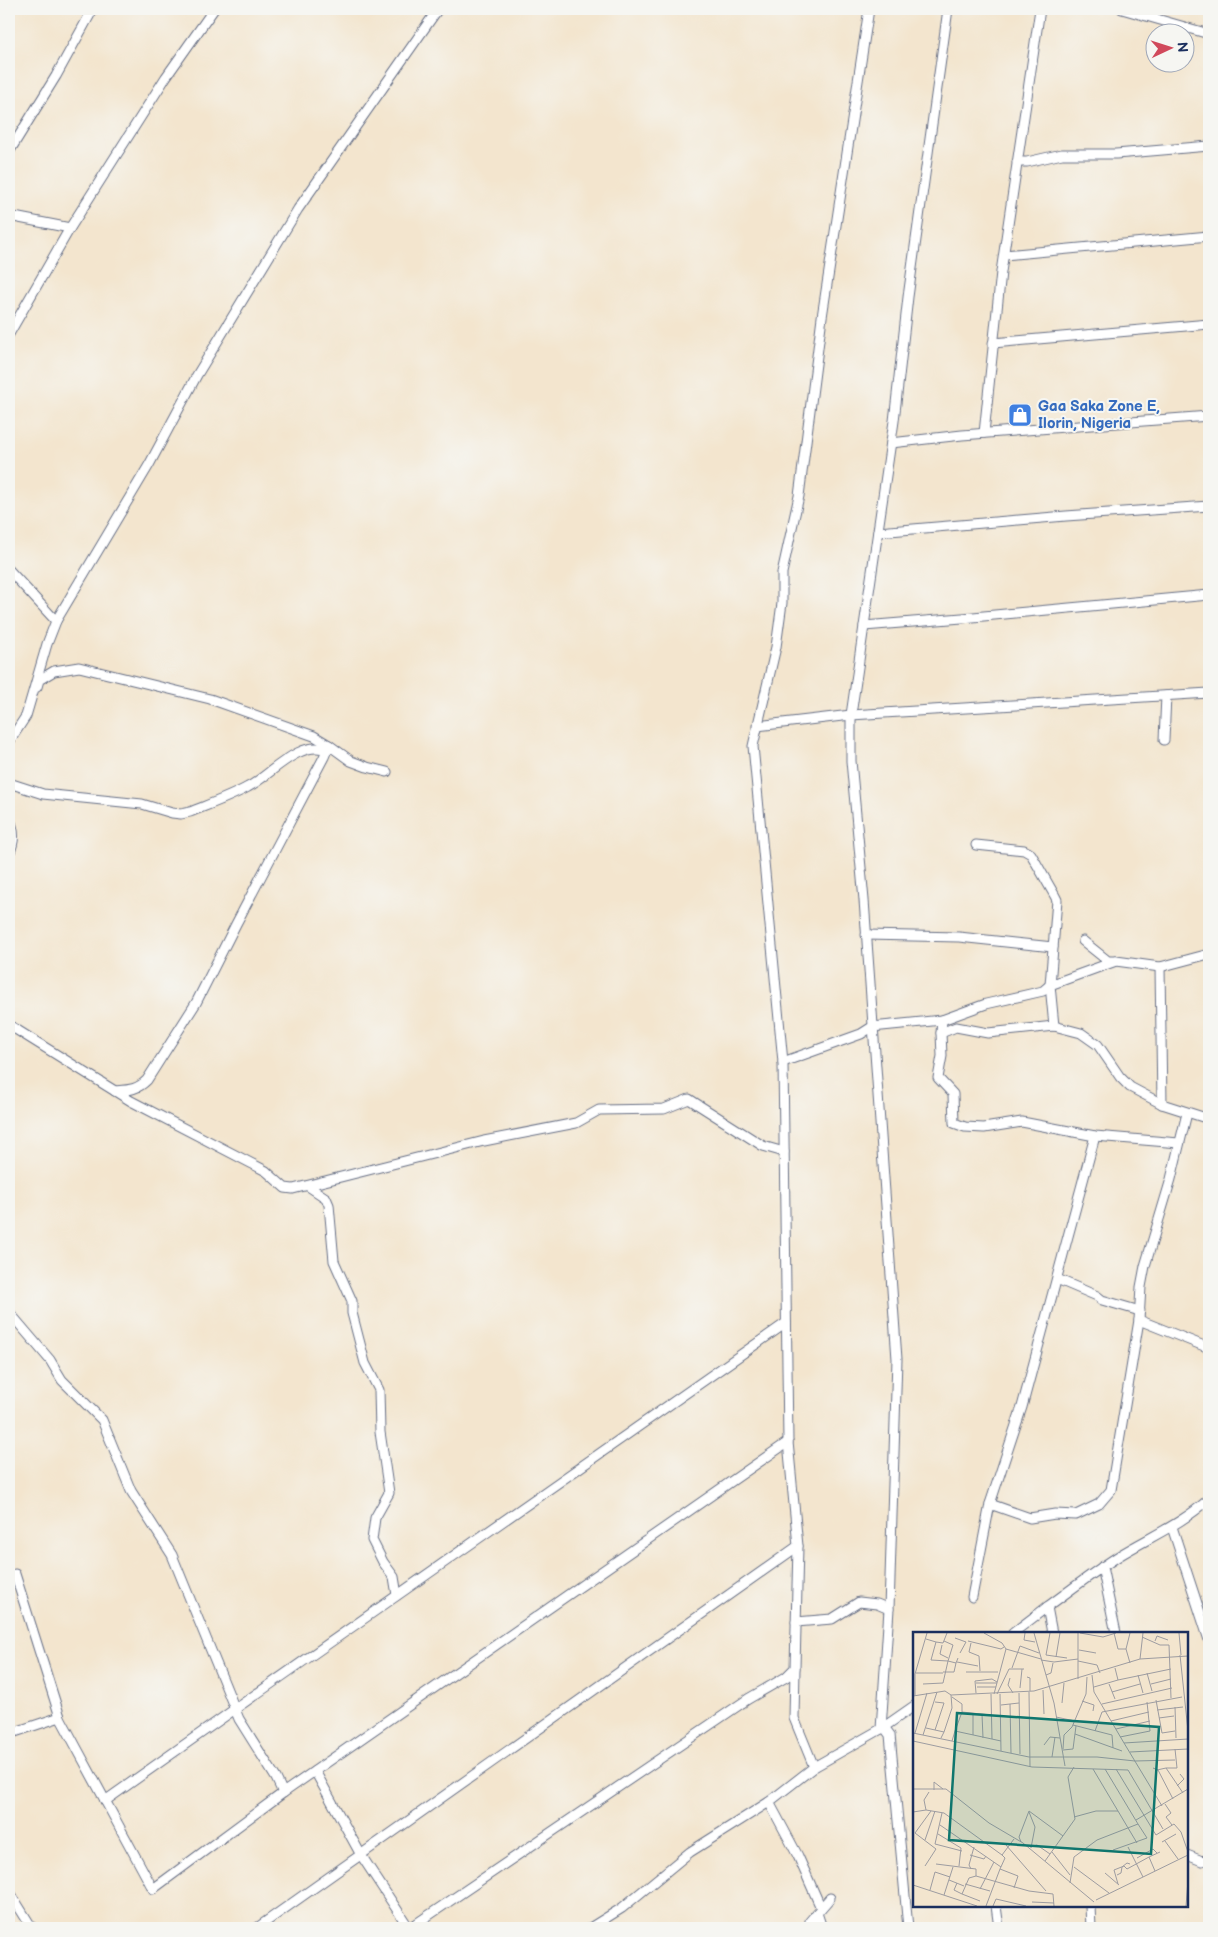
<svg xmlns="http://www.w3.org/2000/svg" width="1218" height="1937" viewBox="0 0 1218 1937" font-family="'Balsamiq Sans',sans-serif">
<rect width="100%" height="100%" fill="#f6f6f2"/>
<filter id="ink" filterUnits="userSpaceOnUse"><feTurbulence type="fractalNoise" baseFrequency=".02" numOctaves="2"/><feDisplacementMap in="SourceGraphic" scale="10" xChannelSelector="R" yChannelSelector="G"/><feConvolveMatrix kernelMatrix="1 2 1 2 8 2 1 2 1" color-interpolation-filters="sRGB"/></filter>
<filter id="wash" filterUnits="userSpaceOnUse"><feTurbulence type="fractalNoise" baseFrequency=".0096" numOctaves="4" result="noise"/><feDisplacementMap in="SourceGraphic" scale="20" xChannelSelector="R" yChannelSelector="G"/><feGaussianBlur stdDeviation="1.12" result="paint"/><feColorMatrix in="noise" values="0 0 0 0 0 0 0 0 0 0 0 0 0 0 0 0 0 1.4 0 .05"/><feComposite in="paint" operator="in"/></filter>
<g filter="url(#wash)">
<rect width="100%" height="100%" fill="#f3e5ce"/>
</g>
<g filter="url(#ink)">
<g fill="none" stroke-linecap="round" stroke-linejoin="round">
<!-- minor casing -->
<g stroke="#676f85" stroke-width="11">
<g id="minor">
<polyline points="1122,9 1209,34"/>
<polyline points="9,152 56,76 93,9"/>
<polyline points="1017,162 1027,162 1062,154 1116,154 1209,146"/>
<polyline points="9,216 70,228"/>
<polyline points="1004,255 1209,236"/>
<polyline points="9,334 70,228 166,77 214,9"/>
<polyline points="993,343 1209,324"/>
<polyline points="984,433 1001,272 1040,9"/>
<polyline points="891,443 962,435 1209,416"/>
<polyline points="878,532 1066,516 1209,506"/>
<polyline points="9,570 56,621"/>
<polyline points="864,626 962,618 1209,595"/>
<path d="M37,687L39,680L54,671L79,667L210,699L314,736L329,745L324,757L236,924L196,1003L147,1080C137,1090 129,1090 115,1091"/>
<polyline points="757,726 851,715 1209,693"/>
<polyline points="1164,740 1166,696"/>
<polyline points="9,742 26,716 47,644 56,621 149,465 197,375 298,209 438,9"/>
<polyline points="329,745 351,761 367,767 387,772"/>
<path d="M9,783L43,794L142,804L172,813L181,814L190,812C210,804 230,797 248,787C270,776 299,739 327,750"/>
<path d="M9,818C15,831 15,841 9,854"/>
<polyline points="976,845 1024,850 1031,854 1055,896 1057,900 1050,985 1054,1026"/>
<polyline points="866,935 959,937 1053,947"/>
<polyline points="1083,941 1108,961 1116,961"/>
<polyline points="1160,967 1162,1104"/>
<polyline points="942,1020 941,1033 956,1027 988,1033 1054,1026 1081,1033 1098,1045 1120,1077 1130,1087 1162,1104 1209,1119"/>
<polyline points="9,1025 131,1101 266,1171 285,1188 293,1189 484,1141 576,1123 599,1110 664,1109 689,1099 763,1146 784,1152"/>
<polyline points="941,1033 942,1056 938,1078 953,1094 954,1123 965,1127 984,1128 1022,1122 1095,1136 1179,1143"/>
<polyline points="783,1062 861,1034 872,1027 942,1020 986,1004 1043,991 1050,985 1116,961 1160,967 1209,954"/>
<polyline points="308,1186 326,1198 329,1205 334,1261 352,1301 352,1313 365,1363 379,1390 380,1432 389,1493 375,1518 372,1540 383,1562 394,1577 397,1595"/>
<polyline points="1057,1279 1097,1296 1102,1300 1140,1311"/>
<polyline points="9,1312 50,1360 62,1380 102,1420 131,1491 172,1555 239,1719 276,1778 283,1793 788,1442"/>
<polyline points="1139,1320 1209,1348"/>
<polyline points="990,1504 1030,1518 1055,1514 1076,1515 1099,1504 1111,1490 1139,1320 1141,1287 1145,1266 1171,1179 1187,1113"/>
<polyline points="1172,1527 1209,1640"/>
<polyline points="1102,1567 1116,1633"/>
<polyline points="15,1574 60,1717 153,1889 283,1793"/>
<polyline points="972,1597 990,1504 1022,1407 1095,1136"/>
<polyline points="796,1622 832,1619 859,1602 877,1604 889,1609"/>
<polyline points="1013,1633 1047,1607"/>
<path d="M1052,1633L1047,1607C1072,1589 1096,1570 1122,1554C1152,1536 1183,1523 1209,1499"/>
<polyline points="795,1668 794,1718 814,1767"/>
<polyline points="884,1727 890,1735 908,1928"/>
<polyline points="881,1729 889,1609 897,1359 864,900 851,761 851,715 894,421 908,297 948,9"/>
<polyline points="9,1734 60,1717"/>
<polyline points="315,1771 361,1855 409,1928"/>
<polyline points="105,1801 235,1709 786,1323"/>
<polyline points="769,1802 798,1856 821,1908"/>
<polyline points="1187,1855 1202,1861 1209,1859"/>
<polyline points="9,1891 32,1928"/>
<polyline points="996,1906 999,1928"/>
<polyline points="1090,1906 1091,1928"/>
<polyline points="817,1913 822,1928"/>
<polyline points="257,1928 798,1546"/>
<polyline points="410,1928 748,1699 786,1677 795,1668 798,1546 788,1442 783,1062 753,746 776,647 782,603 782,573 799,496 822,317 869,9"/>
<polyline points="590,1928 622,1908 690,1852 769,1802 814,1767 881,1729 914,1706"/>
<polyline points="809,1928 810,1921 830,1898"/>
</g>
</g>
<!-- minor -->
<use href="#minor" stroke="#fff" stroke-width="9"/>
</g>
</g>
<!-- icons -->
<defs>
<g id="shop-square" transform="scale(1.25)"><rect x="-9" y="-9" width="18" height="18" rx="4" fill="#3f7fe0" stroke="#f6f6f2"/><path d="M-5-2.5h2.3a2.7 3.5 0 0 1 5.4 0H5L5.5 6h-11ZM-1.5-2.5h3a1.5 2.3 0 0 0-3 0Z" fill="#fff"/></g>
</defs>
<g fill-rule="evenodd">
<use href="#shop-square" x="1020" y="415"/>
</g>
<g text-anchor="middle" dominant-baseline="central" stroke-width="4" stroke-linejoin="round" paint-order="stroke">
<!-- shop labels -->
<g font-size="15" font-weight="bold" fill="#366cbe" stroke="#f6f6f2" text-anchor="start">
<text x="1038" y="406">Gaa Saka Zone E,<tspan x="1038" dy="17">Ilorin, Nigeria</tspan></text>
</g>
</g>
<!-- overview -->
<g transform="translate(913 1632)">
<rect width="275" height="275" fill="#f3e5ce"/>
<path fill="none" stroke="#9d9ca1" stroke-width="1" d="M71,1L89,11L93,17L128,27M112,1L111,8L122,10M121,1L141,71L152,134M137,1L133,23L154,26M167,1L190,5L203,1M201,1L205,17H213M266,1L268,23M229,5L247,13H256L258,66M42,6L53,10L47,21M31,9L40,13L35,29L43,31L45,26M55,9L88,17L91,15M242,9L244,4L255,8M23,10L30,11L34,1M58,11L56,20L66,24L67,39M29,13L27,22L35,26M166,18L183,21M267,23L275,99M143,25L147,1M165,27V1M227,27L230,1M128,28L141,30L165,27V47M165,29L184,33L187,41M44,30L65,34M217,31L213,17L217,1M99,36L107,14L126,21M30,40H41L43,31M53,40H85M3,41H30M234,41L239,59M133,43L138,41L140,31M179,43L181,60L211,111L275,107M225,43L230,61M114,45L117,46V59M97,46L95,53L100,61M205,48L258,37M63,51H84M10,52L30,51L35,29L18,28L23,10L13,7M196,52L202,67M238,52L258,47M64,55H83M181,55L205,48L202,36M107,56L109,37M130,58L131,82M116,60L117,135M199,60L227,52M63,61L62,49L79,47L84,50M106,61L107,122M78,62L79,107M81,62L93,17M84,62L96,37H111M87,62L88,119M2,63V42L14,1M0,64L32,59L38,63L121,59L227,27L275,24M39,65L49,72V80M243,68L249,101L262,99M169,69L181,73L180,79M149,71L151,51M97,72L98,121M189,72L259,56M88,73L106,71M262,75L263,106M244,78L270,75M60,82V103M69,82L70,106M143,85L162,89M246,86L261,84M198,89L236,80M160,93L199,103L200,116M13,96L31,100L28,106M203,97L237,89M22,98L31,71L22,70M42,99L49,80L78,83M182,99L189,80L269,65M31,100L39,76L38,63M0,101L116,125H184L222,129M2,101L14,61M162,102L209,119M10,103L24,60M207,105L237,99L234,70M0,109L119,135L215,138L250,197M39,109L42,99L88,109M211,111L249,174M131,113L137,105L147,106M150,117L151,103L159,95L173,62L174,45M150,118L160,117L163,94M217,120L275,117M139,125L142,105M222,129L262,128M240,136L245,138L260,167M253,136H264L262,117M180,137L224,211M203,137L243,203L261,192L268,200L275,220M244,138L253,136L270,161M264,154L271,147L267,142M0,157H33L76,191L110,211L181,270M21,158V150L30,157M252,172L258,181L253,185L259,193M13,178L11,168L16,160M0,180L13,178L31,181L89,223L92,226L87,237L105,244L101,256M116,180L122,195L118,216M29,181L22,212L49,219M161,185L183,179H205M223,188L275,157M27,193L88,235M25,202L48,216L46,234M12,208L22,179M252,209L265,227M108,210L106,205L116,179L150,204M249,210L263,202M93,213L133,259M117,215L124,213L137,222M215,215L230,245M200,218L234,206L225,192M139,220L157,243M57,223L71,227L73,224M89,223L101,207M224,226L240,217L244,221M132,229L162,187L155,145L161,135M23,232L63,237V244M12,234L23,217L2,201L18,179M211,234L214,237L236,225M161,235L196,261M58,237L56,233L61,215M242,239L236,225L247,220M192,241L206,253M204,243L208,241L209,235L214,231L217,232M36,248L51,254M44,251L41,258L49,262M157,251L161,225L184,208L225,192L192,137M52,252L77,259M205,252L201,238L211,234M0,253L64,274M67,257L81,230M17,258L22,240L37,245M31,263L40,235M183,268L275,223M67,269L49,262L56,246L63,244L116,259L140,262L141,274M119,270L141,271M73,274L87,237M80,274L83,267L113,274M273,274L275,248"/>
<path fill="#0f766e" fill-opacity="0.15" stroke="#0f766e" stroke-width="2.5" d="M44,81L246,95L238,222L36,208Z"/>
<rect width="275" height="275" fill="none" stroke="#1b2f5e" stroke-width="2.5"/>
</g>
<!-- margin -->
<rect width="1218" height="1937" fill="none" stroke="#f6f6f2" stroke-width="30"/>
<!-- north arrow -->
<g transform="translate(1170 48) rotate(86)"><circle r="24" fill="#f6f6f2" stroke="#9ea6b7"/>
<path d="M0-4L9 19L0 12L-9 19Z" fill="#d1495b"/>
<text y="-8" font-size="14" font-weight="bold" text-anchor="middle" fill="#1b2f5e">N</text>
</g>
</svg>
